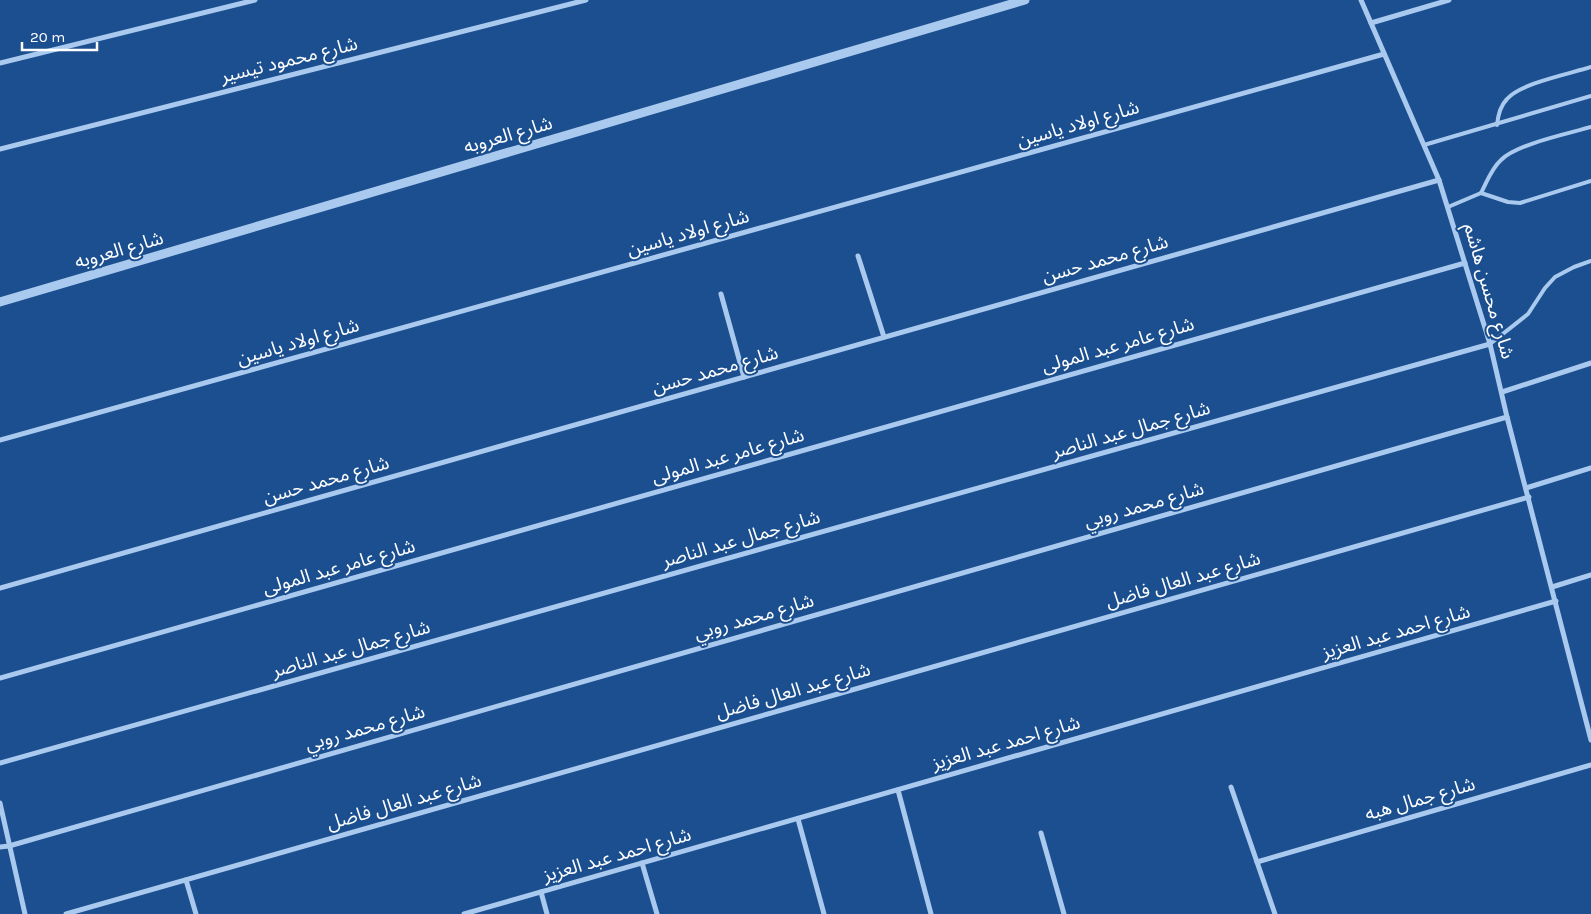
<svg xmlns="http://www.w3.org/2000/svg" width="1591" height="914" viewBox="0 0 1591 914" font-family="Karla,'Noto Sans Arabic',sans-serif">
<rect width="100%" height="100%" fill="#1b4f8f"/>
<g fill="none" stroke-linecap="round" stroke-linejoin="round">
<!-- service -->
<g stroke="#a9c9ee" stroke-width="4">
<path d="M1497,125C1498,115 1500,106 1507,99C1521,83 1569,74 1591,67"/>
<polyline points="1424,145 1591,96"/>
<path d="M1481,193C1487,182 1491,169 1501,160C1517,144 1567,134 1591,127"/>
<polyline points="1448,207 1481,193 1508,202 1520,203 1591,181"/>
<polyline points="1490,344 1528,314 1545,288 1555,277 1574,267 1591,261"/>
</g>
<!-- minor -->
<g stroke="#a9c9ee" stroke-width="5">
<polyline points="1361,0 1439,180 1490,344 1507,417 1591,740"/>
<polyline points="1371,23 1449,0"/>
<polyline points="0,63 255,0"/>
<polyline points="0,149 586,0"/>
<polyline points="858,256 884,337"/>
<polyline points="721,294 744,377"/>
<polyline points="1502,392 1591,363"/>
<polyline points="0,440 1384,54"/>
<polyline points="1526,488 1591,468"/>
<polyline points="1552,587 1591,575"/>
<polyline points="0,588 1439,180"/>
<polyline points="0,678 1465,263"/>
<polyline points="0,763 1490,344"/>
<polyline points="1231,787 1275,914"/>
<polyline points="898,790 931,914"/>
<polyline points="0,803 25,914"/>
<polyline points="798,819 824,914"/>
<polyline points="1041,833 1064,914"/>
<polyline points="0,847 9,846 1507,417"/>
<polyline points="1257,862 1591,765"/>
<polyline points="642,863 657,914"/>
<polyline points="186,880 196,914"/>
<polyline points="541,892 547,914"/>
<polyline points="66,914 1529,497"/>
<polyline points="464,914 1556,601"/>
</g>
<!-- tertiary -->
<polyline stroke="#a9c9ee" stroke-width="9" points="0,302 1025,0"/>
</g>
<g text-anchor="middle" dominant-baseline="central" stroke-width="4" stroke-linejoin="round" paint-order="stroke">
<!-- street labels -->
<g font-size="19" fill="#fff" stroke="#1b4f8f">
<text transform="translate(289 60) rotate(-14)">شارع محمود تيسير</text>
<text transform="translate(1078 124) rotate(-16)">شارع اولاد ياسين</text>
<text transform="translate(508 135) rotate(-16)">شارع العروبه</text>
<text transform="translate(688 233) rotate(-16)">شارع اولاد ياسين</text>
<text transform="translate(119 250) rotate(-16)">شارع العروبه</text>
<text transform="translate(1105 259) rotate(-16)">شارع محمد حسن</text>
<text transform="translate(1489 291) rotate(74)">شارع محسن هاشم</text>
<text transform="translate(298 342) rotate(-16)">شارع اولاد ياسين</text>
<text transform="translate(1118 345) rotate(-16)">شارع عامر عبد المولى</text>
<text transform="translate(715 370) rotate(-16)">شارع محمد حسن</text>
<text transform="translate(1131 430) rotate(-16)">شارع جمال عبد الناصر</text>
<text transform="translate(728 456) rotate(-16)">شارع عامر عبد المولى</text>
<text transform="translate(326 480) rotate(-16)">شارع محمد حسن</text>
<text transform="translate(1144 505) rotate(-16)">شارع محمد روبي</text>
<text transform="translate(741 539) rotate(-16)">شارع جمال عبد الناصر</text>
<text transform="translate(339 567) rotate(-16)">شارع عامر عبد المولى</text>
<text transform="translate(1183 580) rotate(-16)">شارع عبد العال فاضل</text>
<text transform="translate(754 617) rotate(-16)">شارع محمد روبي</text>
<text transform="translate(1396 632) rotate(-16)">شارع احمد عبد العزيز</text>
<text transform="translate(351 649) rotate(-16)">شارع جمال عبد الناصر</text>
<text transform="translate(793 691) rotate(-16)">شارع عبد العال فاضل</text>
<text transform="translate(365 728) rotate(-16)">شارع محمد روبي</text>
<text transform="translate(1006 743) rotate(-16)">شارع احمد عبد العزيز</text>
<text transform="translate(1420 799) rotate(-16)">شارع جمال هبه</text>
<text transform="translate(404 802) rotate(-16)">شارع عبد العال فاضل</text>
<text transform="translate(617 855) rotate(-16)">شارع احمد عبد العزيز</text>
</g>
</g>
<!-- scale -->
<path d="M22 42v8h75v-8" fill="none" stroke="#ffffff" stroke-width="2.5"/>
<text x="30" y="42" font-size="15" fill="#ffffff" stroke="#1b4f8f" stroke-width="4" paint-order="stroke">20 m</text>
</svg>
